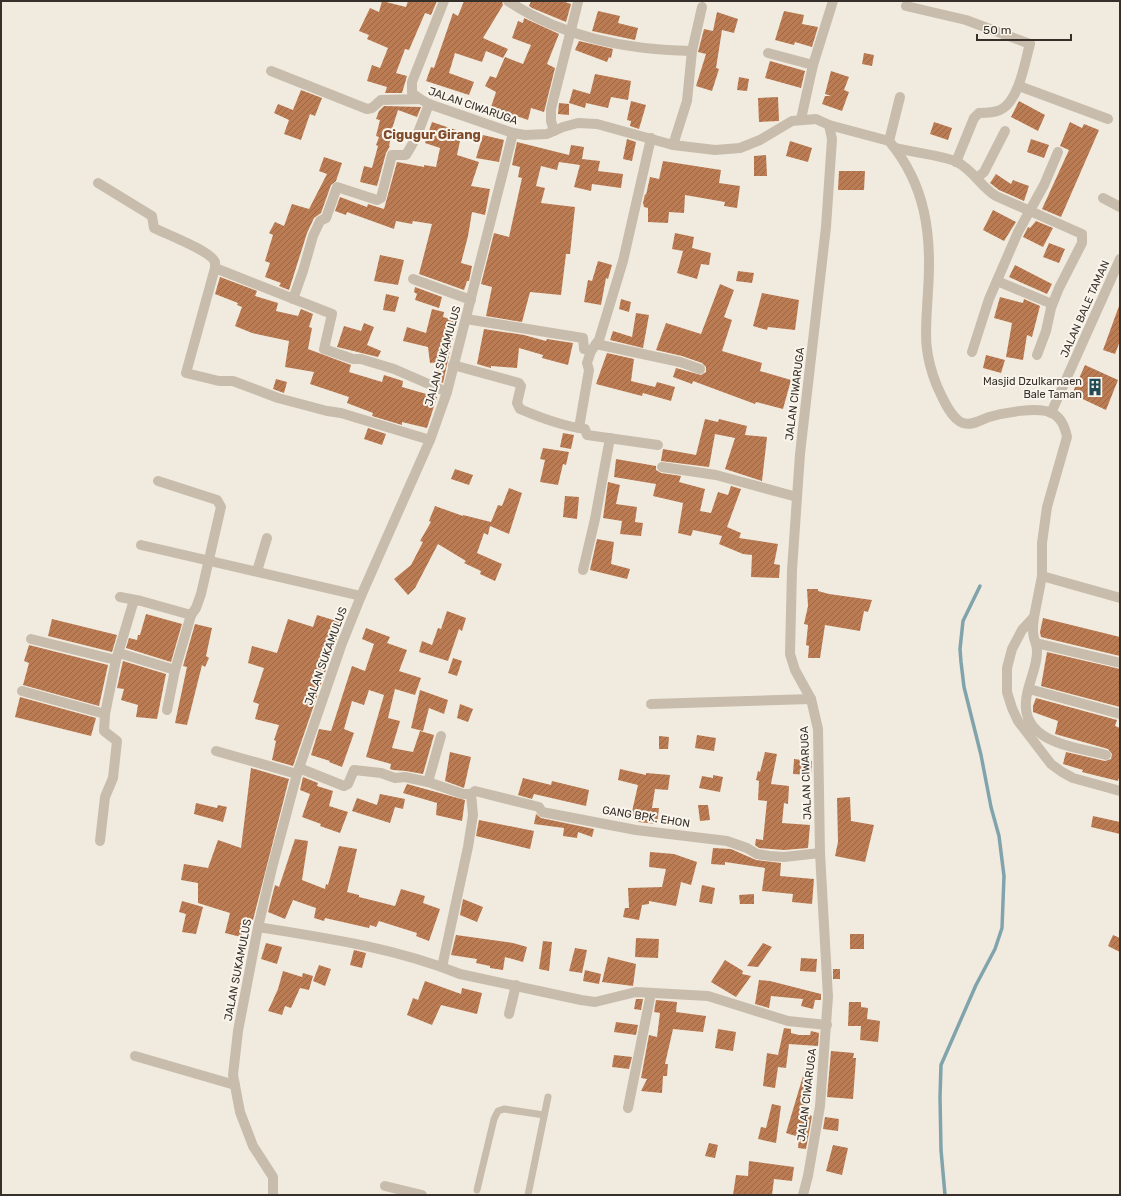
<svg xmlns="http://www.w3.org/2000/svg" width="1121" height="1196" viewBox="0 0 1121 1196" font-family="Rubik,sans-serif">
<defs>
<pattern id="building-hatch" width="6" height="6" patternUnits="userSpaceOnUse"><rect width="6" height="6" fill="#bc7c53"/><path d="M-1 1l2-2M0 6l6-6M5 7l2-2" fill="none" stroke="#9a6645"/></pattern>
</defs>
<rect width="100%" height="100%" fill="#f1ebdf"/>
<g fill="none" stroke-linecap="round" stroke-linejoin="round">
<!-- stream -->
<polyline stroke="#81a4ac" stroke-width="3.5" points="945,1195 941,1150 940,1097 941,1065 976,985 995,949 1002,928 1004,876 999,836 991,807 981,755 964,687 961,662 960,649 963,621 980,586"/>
</g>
<!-- building -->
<g fill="url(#building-hatch)">
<polygon points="382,1 406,7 408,1 437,1 431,15 425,13 409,50 405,49 396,73 407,76 402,93 385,93 387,87 367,81 372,65 380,68 388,48 367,39 369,35 359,31 370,8 379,12"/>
<polygon points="464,1 502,1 503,5 483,38 508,49 503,58 486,51 482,62 455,53 449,73 474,82 469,95 426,81 431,67 434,68 453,13 458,16"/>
<polygon points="531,1 562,1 571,4 566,22 532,8 529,6"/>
<polygon points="598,11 620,16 618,23 638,28 635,40 592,31"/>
<polygon points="784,11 804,15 802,24 818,27 812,47 795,42 794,45 775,40"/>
<polygon points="717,12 738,19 734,33 722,30 716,68 719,69 712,91 696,86 706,54 698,52 704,29 713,31"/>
<polygon points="524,18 559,34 547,64 555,68 544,112 531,108 528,120 491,107 496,92 485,86 490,76 496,78 505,57 523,64 531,45 512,38 518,21 523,23"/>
<polygon points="579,41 613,49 611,58 609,57 607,62 575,50"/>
<polygon points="864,53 874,55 872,66 862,64"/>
<polygon points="770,61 805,71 801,88 765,78"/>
<polygon points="831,71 849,77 844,90 849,92 842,111 822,104 825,96 831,96 825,94"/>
<polygon points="595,74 631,81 628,100 611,97 608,108 586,103 585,108 569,103 573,89 590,94"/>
<polygon points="739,77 749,79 747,91 737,90"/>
<polygon points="301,90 322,98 315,116 310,114 301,140 284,134 289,120 274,113 278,104 293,110"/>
<polygon points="778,97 779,121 759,122 758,98"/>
<polygon points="631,101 646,105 639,129 630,126 631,121 627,120"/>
<polygon points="1019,101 1045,115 1038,131 1011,117"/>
<polygon points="559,103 569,104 569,115 558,114"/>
<polygon points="384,106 421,107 417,117 398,110 391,132 392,132 389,146 390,146 386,153 377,186 360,182 364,166 372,168 378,146 376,145 379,137 376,136 380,120 376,119 379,111"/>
<polygon points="432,122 462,132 457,155 479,162 471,186 490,189 485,215 472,212 468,236 461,263 472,266 469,281 467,281 464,290 419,274 432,224 413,221 412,224 396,221 394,229 347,212 346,215 335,211 340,197 367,207 368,204 384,209 397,162 424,167 424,165 436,167 440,148 425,143"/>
<polygon points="934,122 952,128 948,140 930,134"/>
<polygon points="1070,122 1082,128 1084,124 1099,130 1061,217 1042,209 1069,150 1060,146"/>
<polygon points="483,135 504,140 499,162 476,158"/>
<polygon points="627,139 636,142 632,161 623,159"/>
<polygon points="1031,139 1049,145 1044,158 1027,152"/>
<polygon points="790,141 812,148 808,162 786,156"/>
<polygon points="517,142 569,155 571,145 584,147 582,159 600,161 598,171 623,174 621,188 592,184 591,191 574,187 580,165 559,162 557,170 541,166 536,186 545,188 541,203 575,207 570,254 566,254 561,295 530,292 522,322 486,316 492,287 481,284 494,233 509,237 522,178 518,177 520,167 512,165"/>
<polygon points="766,155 767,176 754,176 754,156"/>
<polygon points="324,157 342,163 336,181 331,185 321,213 314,218 307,233 289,290 279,286 281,283 265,277 270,263 265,261 273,235 269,233 275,222 284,226 292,204 309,209 327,174 319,171"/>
<polygon points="663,161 721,170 719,183 740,186 737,208 724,206 725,202 685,195 684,213 669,212 668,223 648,222 648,208 644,207 643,203 645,194 646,195 650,177 659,179"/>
<polygon points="839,171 865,171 864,190 838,190"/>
<polygon points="996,174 1011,184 1013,180 1029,186 1024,201 999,190 990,183"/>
<polygon points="993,210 1016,222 1004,241 983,230"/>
<polygon points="1036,221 1053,228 1043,247 1023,237 1028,227 1030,228"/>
<polygon points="675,233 694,237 692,248 711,253 709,265 701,264 697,279 677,273 683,251 672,249"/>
<polygon points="1049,243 1065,249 1059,263 1043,257"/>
<polygon points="380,255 404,260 398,285 374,281"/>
<polygon points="598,261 612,265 608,279 606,278 601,305 584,302 588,280 592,281"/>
<polygon points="1015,265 1052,284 1047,294 1009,277"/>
<polygon points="738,271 754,273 752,283 736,281"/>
<polygon points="220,277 257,291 255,296 278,303 276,311 298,316 301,309 313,314 309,327 312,328 308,349 351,365 349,372 382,382 384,375 403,381 402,387 437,397 427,428 402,422 402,425 372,416 373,413 347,403 349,397 310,384 314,372 285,367 289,341 252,333 235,326 242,307 237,305 238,303 215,294"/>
<polygon points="720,284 734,290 724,317 732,320 722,351 762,363 760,371 791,380 783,409 756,402 755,404 693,381 692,384 673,377 676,368 701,375 706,372 706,367 702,363 682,356 656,350 666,323 701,334"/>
<polygon points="415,287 442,297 439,308 415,300 417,294 414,292"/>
<polygon points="762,293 799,300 795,330 768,327 767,330 753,326"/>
<polygon points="386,294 399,297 395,312 383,310"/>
<polygon points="1000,297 1023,303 1024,299 1040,306 1032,337 1027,335 1023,360 1006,357 1012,323 994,318"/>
<polygon points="621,299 631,302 629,312 619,309"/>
<polygon points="1119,306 1120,341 1115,354 1103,350"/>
<polygon points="432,309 444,312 443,317 458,321 455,332 454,332 443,383 435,380 439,362 430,363 428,347 403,341 407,327 426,333"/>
<polygon points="636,313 649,315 643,348 610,340 613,331 632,337"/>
<polygon points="364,323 374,327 367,345 381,351 378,357 337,347 344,326 361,331"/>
<polygon points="484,329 524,335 546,341 547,339 573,343 568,365 542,358 543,355 519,348 517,368 491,366 491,368 477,364"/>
<polygon points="607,353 634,359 631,381 655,387 657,382 675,387 671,401 643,393 642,396 596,384"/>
<polygon points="986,355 1005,360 1001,373 983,368"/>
<polygon points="1085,365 1118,380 1106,410 1072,394"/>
<polygon points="276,379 287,382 284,393 273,389"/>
<polygon points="705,419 718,422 719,419 747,426 745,435 767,437 762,481 725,469 735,438 715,434 709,467 661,461 663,449 696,455"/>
<polygon points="368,428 386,434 382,445 364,439"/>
<polygon points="563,433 574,435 571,449 560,447"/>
<polygon points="543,448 569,452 566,465 563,464 558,485 540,482 545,460 540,459"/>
<polygon points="616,459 656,466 656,470 661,473 681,476 679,482 705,489 700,511 711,513 718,492 728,495 731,486 741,489 727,527 741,533 739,538 778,544 774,564 780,565 779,578 751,577 752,555 743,554 719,544 722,536 693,530 691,536 678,533 683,503 653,496 656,484 614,477"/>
<polygon points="455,469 473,475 469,485 451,479"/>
<polygon points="608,482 620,485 616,504 637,507 635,522 643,523 641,536 620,534 622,521 603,518"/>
<polygon points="509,488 522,493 509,534 490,526 488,535 484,533 477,553 502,564 495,581 480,574 481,571 464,563 466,561 438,544 415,588 408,595 394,579 411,565 423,542 420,541 431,522 429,521 435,506 463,516 463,515 491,522 498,505 502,506"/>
<polygon points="565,496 579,497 577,519 563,517"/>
<polygon points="597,539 614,542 611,564 630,569 627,579 590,570"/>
<polygon points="807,589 818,589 818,591 829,594 872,600 868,612 864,611 860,631 825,625 820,658 808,658 809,646 806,645 808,625 804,624 808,606"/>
<polygon points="447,611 466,618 462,631 459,629 448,661 419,652 422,641 432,645 438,628 441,629"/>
<polygon points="146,614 182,624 171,662 126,648 129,638 137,640 138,635 140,635"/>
<polygon points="317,615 343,623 324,670 326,670 293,766 272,760 276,741 274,740 279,725 255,719 259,704 253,702 264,668 248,663 252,646 277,653 288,619 313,627"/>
<polygon points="1043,618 1120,637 1120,656 1041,637 1040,632"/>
<polygon points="52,619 117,635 112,652 48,636"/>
<polygon points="195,624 212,628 206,656 209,658 205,667 202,665 187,725 175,723 187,667 183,666"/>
<polygon points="366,628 390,637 387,643 407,650 399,671 421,678 415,695 395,689 388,718 400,721 392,748 413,752 420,731 434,735 423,774 406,771 393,770 390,769 391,764 366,757 384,695 369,690 364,705 352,701 344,729 354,733 342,767 329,762 330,761 311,755 319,729 331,731 352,666 365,671 374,644 362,639"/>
<polygon points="29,645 108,665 99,706 23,685 29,663 24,661"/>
<polygon points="1047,652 1120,669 1120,707 1041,686"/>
<polygon points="453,658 462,661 457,676 448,673"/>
<polygon points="123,661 166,674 157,719 136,717 138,705 121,700 124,689 117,688"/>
<polygon points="420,690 448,700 444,714 429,708 423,731 411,728"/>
<polygon points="20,697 96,718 91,736 15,717"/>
<polygon points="1036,698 1117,720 1115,726 1120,728 1120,774 1118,781 1082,772 1083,770 1063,764 1066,752 1105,761 1111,759 1112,754 1108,749 1055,734 1058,721 1033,712 1033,706"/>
<polygon points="460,704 473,709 468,722 457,718"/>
<polygon points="697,735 716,738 714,751 695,748"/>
<polygon points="659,736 669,737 668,749 659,749"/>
<polygon points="450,752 471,757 464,788 445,781"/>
<polygon points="765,752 777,754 771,784 789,786 788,804 784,803 782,823 810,825 808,848 784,850 759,848 755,845 756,839 763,840 767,801 758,800 759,781 756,780 758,771 760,772"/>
<polygon points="794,759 812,761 811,775 793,774"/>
<polygon points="251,768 289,779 253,920 246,917 241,937 225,933 230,913 198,903 198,883 181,880 184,864 208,868 218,840 241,848"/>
<polygon points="620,769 646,775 646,773 670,775 668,790 655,789 652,808 659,808 657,824 638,822 639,818 631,816 638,785 618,780"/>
<polygon points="713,775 723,777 720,792 699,788 702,776 713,778"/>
<polygon points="303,777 318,783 317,786 333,791 329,806 348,812 340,833 320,826 321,824 302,817 310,794 300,790"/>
<polygon points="523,778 551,785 552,781 589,790 586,806 534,794 532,799 518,795"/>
<polygon points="407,784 465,800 462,821 436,815 437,803 403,793"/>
<polygon points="380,794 405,799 403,809 395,807 390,823 352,811 357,798 377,805"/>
<polygon points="850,797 851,821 874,825 865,862 835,856 838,842 837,798"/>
<polygon points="196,803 217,808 218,805 227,807 223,822 194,814"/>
<polygon points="698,805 708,805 710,820 700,821"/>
<polygon points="536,814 541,818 594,829 592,837 578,832 577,838 563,836 564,828 534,824"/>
<polygon points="1093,816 1120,822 1120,834 1091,827"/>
<polygon points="479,820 534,831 530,849 476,836"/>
<polygon points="295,839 308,841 302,880 325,889 326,884 328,885 339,846 357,849 347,892 359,895 359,897 395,906 401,889 425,896 423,903 440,909 429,941 416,936 417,933 379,921 376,927 370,925 369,928 325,918 324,921 314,918 316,908 293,900 285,919 268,912 275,885 279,887"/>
<polygon points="713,848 731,849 756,860 781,863 780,876 814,879 812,904 792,902 793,894 762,891 765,868 725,862 725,865 711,864"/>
<polygon points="650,852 674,854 697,862 691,885 681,882 676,906 649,901 649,904 642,905 639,920 623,917 625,908 629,908 628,888 662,887 666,869 649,867"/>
<polygon points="702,885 715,888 712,904 699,902"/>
<polygon points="754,894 754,904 740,904 739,895"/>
<polygon points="463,899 483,907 477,922 460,915"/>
<polygon points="182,901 203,907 196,934 182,932 186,914 179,912"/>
<rect x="850" y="934" width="14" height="15"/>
<polygon points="456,935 513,943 527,947 523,962 505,957 503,970 490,968 490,966 476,963 477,959 451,955"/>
<polygon points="1113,935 1120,938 1120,952 1108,946"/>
<polygon points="636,938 659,939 658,958 635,957"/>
<polygon points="543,941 552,942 549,971 539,969"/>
<polygon points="266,943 282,947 277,964 261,959"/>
<polygon points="763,943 772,947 758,967 747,966"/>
<polygon points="575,948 587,950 582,973 569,971"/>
<polygon points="354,950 366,953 362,968 350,965"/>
<polygon points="608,957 636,964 633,986 602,982"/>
<polygon points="801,958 817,959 816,972 800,971"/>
<polygon points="725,960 743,971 742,974 751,976 736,997 711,982"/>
<polygon points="319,965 331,969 325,986 313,981"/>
<rect x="833" y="969" width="7" height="10"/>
<polygon points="585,970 601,974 599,984 583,981"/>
<polygon points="283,971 302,977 303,973 313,976 309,990 300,988 291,1008 285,1006 282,1015 268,1011 278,989"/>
<polygon points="759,980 770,981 821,994 821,1000 815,1000 813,1009 801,1006 803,999 771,996 769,1008 755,1004"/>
<polygon points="425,981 461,994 462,988 482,993 477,1014 441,1005 432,1025 407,1015 413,998 418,1000"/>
<polygon points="636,999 643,999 641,1010 634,1009"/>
<polygon points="656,1000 677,1002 676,1012 706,1016 703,1032 673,1029 665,1064 668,1064 667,1076 663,1076 662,1093 641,1091 647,1079 641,1078 649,1035 657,1037 660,1013 654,1012"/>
<polygon points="849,1002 861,1002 861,1007 868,1008 867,1019 880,1021 878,1042 860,1040 861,1026 848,1026"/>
<polygon points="616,1022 638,1025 636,1035 614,1032"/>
<polygon points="784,1028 791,1029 791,1033 799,1035 810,1035 811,1031 819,1033 818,1046 789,1044 786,1068 778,1067 775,1088 763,1086 767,1053 778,1055"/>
<polygon points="718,1029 736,1032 733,1051 715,1048"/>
<polygon points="831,1051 854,1053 853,1058 856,1058 853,1099 827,1097"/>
<polygon points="614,1055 632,1057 629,1069 612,1067"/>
<polygon points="809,1056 816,1058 805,1111 809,1112 809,1115 812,1116 806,1149 798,1148 799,1137 786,1133"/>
<polygon points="772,1104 781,1106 776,1143 758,1139 761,1127 766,1128"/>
<polygon points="825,1117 839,1119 838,1131 823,1129"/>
<polygon points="709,1143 718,1145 715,1158 705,1156"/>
<polygon points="833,1145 848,1148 842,1175 826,1171"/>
<polygon points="749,1161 794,1167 792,1181 774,1179 772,1195 733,1195 736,1175 748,1176"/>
</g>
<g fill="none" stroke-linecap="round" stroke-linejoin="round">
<!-- service -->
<g stroke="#c8bdac" stroke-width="7">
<polyline points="477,1190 494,1119 498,1111 504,1109 544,1115"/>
<polyline points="528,1195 548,1097"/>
</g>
<!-- minor -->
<g stroke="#c8bdac" stroke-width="10">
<path d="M508,1C562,37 628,50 692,51"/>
<path d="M906,6L966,20L1030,44C1025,61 1019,102 1000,110C994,113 986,113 979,113L974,118L956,162"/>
<polyline points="768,53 813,65"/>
<polyline points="271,71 367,109 372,108 381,100 420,99"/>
<polyline points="1019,86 1108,119"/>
<polyline points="801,119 813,65 833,1"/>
<path d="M829,125L889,141C926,185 932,235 928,291C926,330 922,349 937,386C942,397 951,419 963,423C972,426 980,420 989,417C1003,413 1038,406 1052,413C1062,418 1065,428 1067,437L1047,507L1042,543V576L1034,617L1022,630L1012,649L1007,668V692L1012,708L1018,721L1051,764L1062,772L1073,778L1120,791"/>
<polyline points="554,131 551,121 551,109 578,2"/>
<polyline points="889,141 900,97"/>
<polyline points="673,145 687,101 692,51 702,7"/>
<path d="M896,148C910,152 945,156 957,162C973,170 981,187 996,196L1082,234V243L1059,288L1051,308L1046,331L1037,355"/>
<polyline points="977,178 984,172 1005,131"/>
<path d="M98,183L152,216L154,228C166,234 211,251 215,262C215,262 215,268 215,268L186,373L219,381H233L278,398L327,411L341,413L430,440"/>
<polyline points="1103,198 1120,207"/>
<polyline points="215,268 332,314 324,349 353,359 361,359 394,369 447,392"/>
<polyline points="413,279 471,300"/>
<polyline points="997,281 1052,304"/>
<polyline points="293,299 303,271 313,236 320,221 326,218 337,187 377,200 381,198 392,155 406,155 416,138 429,104"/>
<polyline points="466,319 583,338 584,349 591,351"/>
<polyline points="596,344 680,362 700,369"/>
<polyline points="972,352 989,299 1018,232 1044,185 1058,152"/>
<path d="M453,365L519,383L521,386L517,403L520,409C541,418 562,426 585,429L587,435L658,445"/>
<polyline points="1051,413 1120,259"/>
<polyline points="579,428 589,370 587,363 591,351 599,340 623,261 651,138"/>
<polyline points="662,467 716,475 797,497"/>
<polyline points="141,545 361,596"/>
<polyline points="583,570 595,519 610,438"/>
<polyline points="257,571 267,538"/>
<polyline points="1042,576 1120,598"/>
<polyline points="120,597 141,601 191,615 196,608 201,594 221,507 217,500 158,481"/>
<path d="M1034,617C1033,624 1032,631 1034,638C1035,642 1037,646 1037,650C1038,667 1027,684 1026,701C1022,743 1076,747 1106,755"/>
<polyline points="31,639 116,660"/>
<polyline points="1036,643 1120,663"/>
<polyline points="119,653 175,670"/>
<polyline points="1029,689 1120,714"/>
<polyline points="22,691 105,714 116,660 134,600"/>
<polyline points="651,704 811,699"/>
<polyline points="167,710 175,670 191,615"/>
<polyline points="216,751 297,774"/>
<polyline points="299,768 344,786 348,784 354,770 381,773 395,778 405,777 428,782 463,794 471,794 473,815 468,847 442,967"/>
<polyline points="428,782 441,736"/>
<polyline points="471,794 475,791 539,807 542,812 636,830 727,841 747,848 757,854 770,856 784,857 820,853"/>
<polyline points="100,841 105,797 113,778 117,741 104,731 105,714"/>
<path d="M258,927C327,938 395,948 460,974L581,1000L595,1002L636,992L708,996L788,1021L827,1025"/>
<polyline points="509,1014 516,985"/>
<polyline points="135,1056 235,1085"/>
<polyline points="628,1108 651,993"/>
<polyline points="385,1186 422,1195"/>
<polyline points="273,1195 273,1177 253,1146 240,1112 233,1075 238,1031 258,927 272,868 297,774 341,646 361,596 430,440 447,392 513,133"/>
</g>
<!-- tertiary -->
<polyline stroke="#c8bdac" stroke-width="10" points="444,1 412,82 412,93 420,99 429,104 513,133 525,135 547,134 563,127 578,123 597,124 673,145 715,150 740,148 760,140 792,121 816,119 829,125 832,139 826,227 800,454 792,570 790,654 795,670 811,699 818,729 820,853 828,997 820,1106 808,1176 803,1195"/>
</g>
<!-- icons -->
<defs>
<g id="building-bare" transform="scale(1.38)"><path d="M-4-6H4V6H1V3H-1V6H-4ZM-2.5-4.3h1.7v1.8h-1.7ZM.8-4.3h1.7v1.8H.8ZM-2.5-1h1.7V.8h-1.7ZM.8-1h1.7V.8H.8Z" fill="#234b55" stroke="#f9f5ec" stroke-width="2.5" paint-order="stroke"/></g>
</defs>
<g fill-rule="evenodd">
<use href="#building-bare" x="1095" y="387"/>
</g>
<g text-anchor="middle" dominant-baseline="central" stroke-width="4" stroke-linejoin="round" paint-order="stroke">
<!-- street labels -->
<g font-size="11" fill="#37302a" stroke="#f9f5ec">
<text transform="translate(473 106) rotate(19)">JALAN CIWARUGA</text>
<text transform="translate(1085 309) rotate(-66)">JALAN BALE TAMAN</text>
<text transform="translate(443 356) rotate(-74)">JALAN SUKAMULUS</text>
<text transform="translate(795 394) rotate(-83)">JALAN CIWARUGA</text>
<text transform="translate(326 656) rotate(-70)">JALAN SUKAMULUS</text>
<text transform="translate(806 773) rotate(-92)">JALAN CIWARUGA</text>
<text transform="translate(646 817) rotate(9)">GANG BPK. EHON</text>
<text transform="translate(238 970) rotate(-79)">JALAN SUKAMULUS</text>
<text transform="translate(807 1095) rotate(-83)">JALAN CIWARUGA</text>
</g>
<!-- poi labels -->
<g font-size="11" fill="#37302a" stroke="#f9f5ec" text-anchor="end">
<text x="1082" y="381">Masjid Dzulkarnaen<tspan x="1082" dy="13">Bale Taman</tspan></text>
</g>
<!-- quarter labels -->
<g font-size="13" font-weight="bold" fill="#7f4b2a" stroke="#f9f5ec">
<text x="432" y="134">Cigugur Girang</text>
</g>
</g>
<!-- border -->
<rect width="1121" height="1196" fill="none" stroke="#37302a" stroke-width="4"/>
<!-- scale -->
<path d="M977 34v6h94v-6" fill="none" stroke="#37302a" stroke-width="2"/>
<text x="983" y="34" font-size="12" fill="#37302a" stroke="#f9f5ec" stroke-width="3" paint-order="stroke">50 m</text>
</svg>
